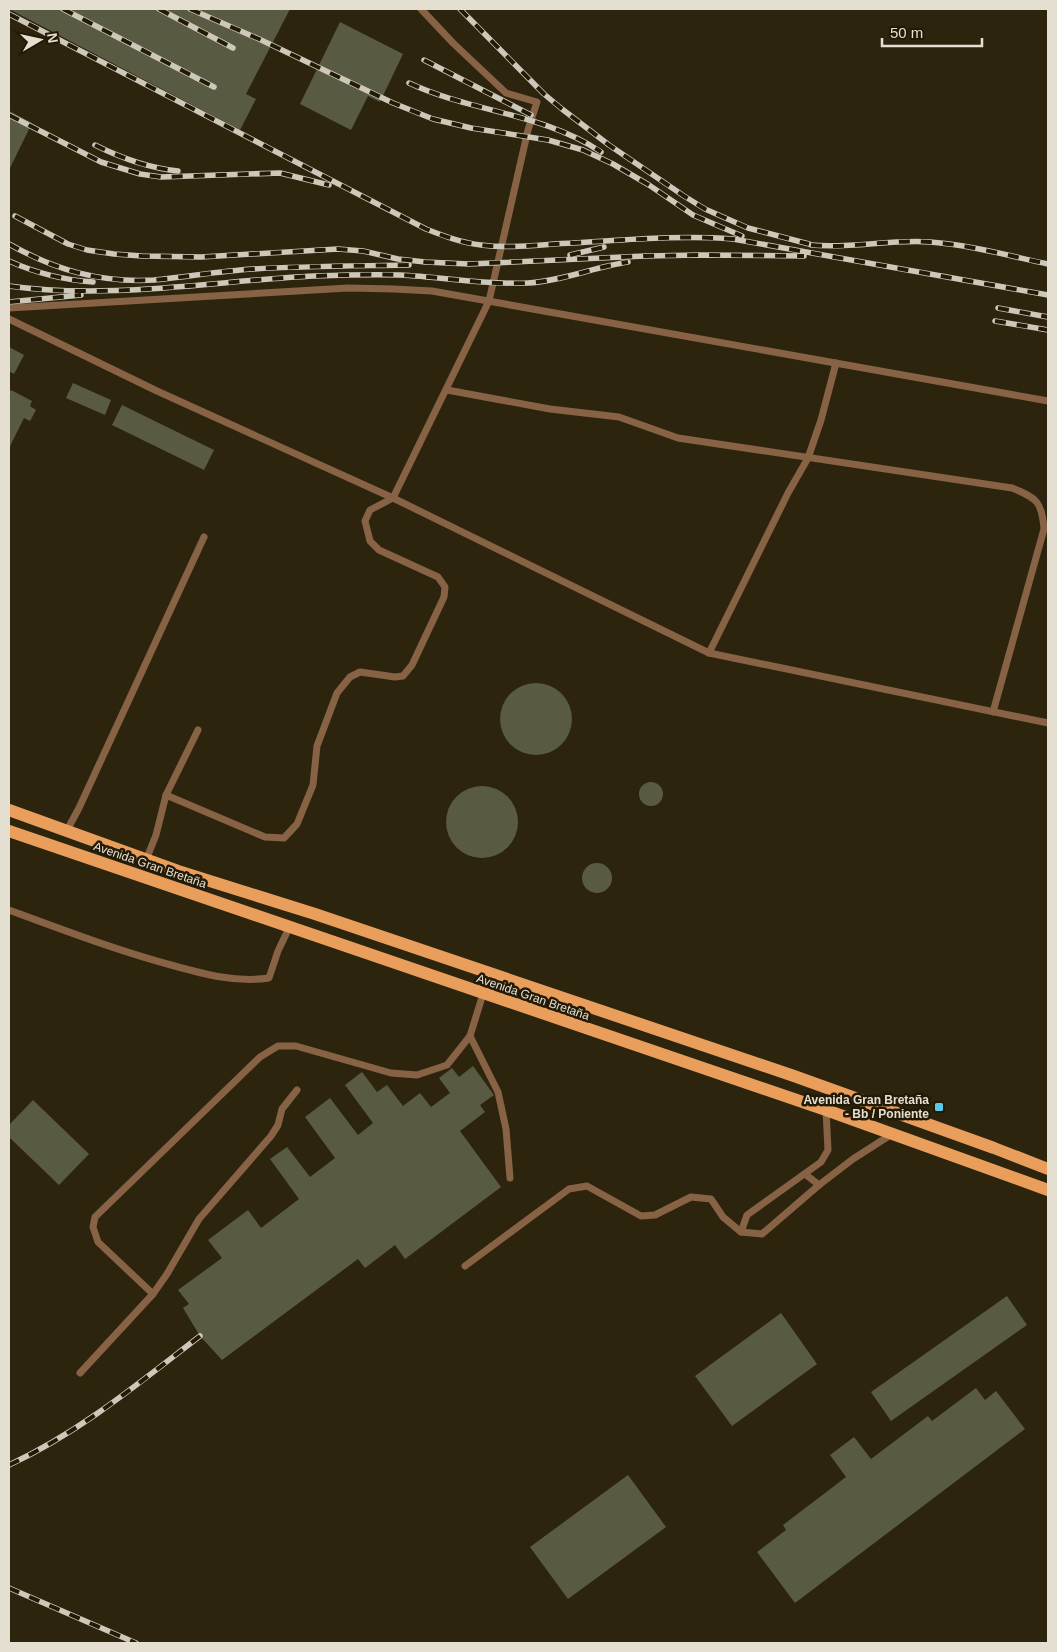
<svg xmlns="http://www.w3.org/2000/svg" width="1057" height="1652" viewBox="0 0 1057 1652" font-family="Helvetica,sans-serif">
<rect width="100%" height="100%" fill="#2d240e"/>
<!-- building -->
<g fill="#585b42">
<polygon points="9,9 290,9 246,94 256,99 240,130"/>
<polygon points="340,22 403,54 380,102 368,96 351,130 300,104"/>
<polygon points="9,111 32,123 9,170"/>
<polygon points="9,347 24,355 14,374 9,371"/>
<polygon points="73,383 111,400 105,415 66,398"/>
<polygon points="11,390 32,401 30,406 36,410 30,421 24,418 9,448 9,393"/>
<polygon points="122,405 214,450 204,470 112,425"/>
<circle cx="536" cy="719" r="36"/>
<circle cx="651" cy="794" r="12"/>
<circle cx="482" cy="822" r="36"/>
<circle cx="597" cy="878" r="15"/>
<polygon points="473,1066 494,1095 480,1105 485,1112 460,1131 501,1187 405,1259 395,1245 365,1268 358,1259 222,1360 200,1336 183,1308 189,1304 178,1290 222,1258 208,1240 248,1210 261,1228 299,1199 270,1159 287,1147 310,1177 335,1158 305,1117 330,1098 358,1135 373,1123 345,1085 362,1072 377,1092 387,1085 403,1106 420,1093 431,1107 450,1093 439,1078 452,1068 459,1077"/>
<polygon points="33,1100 89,1154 59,1185 9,1137 9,1125"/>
<polygon points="1007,1296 1027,1325 891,1421 871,1392"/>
<polygon points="781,1313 817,1364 732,1426 695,1376"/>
<polygon points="976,1388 985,1400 996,1391 1025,1429 795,1603 757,1552 786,1530 783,1525 846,1477 830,1455 854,1437 871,1459 928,1416 932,1421"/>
<polygon points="628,1475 666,1527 568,1599 530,1547"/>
</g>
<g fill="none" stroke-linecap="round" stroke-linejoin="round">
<!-- service -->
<g stroke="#876244" stroke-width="7">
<polyline points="9,308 348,288 394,289 432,291 1048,401"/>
<polyline points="9,319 157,391 393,498 709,653 1048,723"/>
<path d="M447,390L550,409L619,417L678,438L1012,488C1037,498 1042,502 1044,529L993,712"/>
<polyline points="709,653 788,493 808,458 821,420 836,363"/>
<polyline points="166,795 265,837 284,838 297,824 313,785 317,746 337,693 350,677 360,672 395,677 403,676 412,665 444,597 445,587 438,577 379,550 370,541 365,521 370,510 393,498 489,301 528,130 537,102 506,93 453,43 421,9"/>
<polyline points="66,832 79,808 204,537"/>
<polyline points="146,860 156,835 166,795 198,730"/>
<path d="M9,910C63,930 116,950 171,965C203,974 236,983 269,978L278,951L289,928"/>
<polyline points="470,1036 498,1092 506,1129 510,1178"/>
<polyline points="805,1174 819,1185"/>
<polyline points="741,1232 747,1215 821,1162 828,1150 826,1110"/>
<polyline points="465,1266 569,1189 587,1186 641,1216 655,1215 691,1197 711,1199 723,1217 741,1232 762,1234 819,1185 853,1159 892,1134"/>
<polyline points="153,1294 98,1242 93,1227 95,1217 260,1057 278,1046 296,1046 391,1073 417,1075 447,1065 470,1036 483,994"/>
<polyline points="80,1373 153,1294 167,1274 199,1219 271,1136 278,1125 282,1109 297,1090"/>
</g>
<!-- primary -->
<g stroke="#e99e5c" stroke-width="12">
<polyline points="9,810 178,871 315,914 794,1076 994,1148 1048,1169"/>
<polyline points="9,831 826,1110 1048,1190"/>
</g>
<!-- rail casing -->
<g stroke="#cec8ba" stroke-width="5.5">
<g id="rail">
<polyline points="63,9 214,87"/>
<polyline points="159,9 233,48"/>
<polyline points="190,9 259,39 393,103 433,119 471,128 548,140 583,150 613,164 649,185 693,215 742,236"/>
<polyline points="460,9 544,94 562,109 609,145 684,196 705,209 748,228 809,244"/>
<path d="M9,14L426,229C444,236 462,243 481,245C511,249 543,244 573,243C626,240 680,235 733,239L1048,295"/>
<polyline points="424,60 531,115"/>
<path d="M409,83C471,112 543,113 601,152"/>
<polyline points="9,115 101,162 140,174 161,177 280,173 329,185"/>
<path d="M95,145C121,158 149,168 178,171"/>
<polyline points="15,216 68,244 87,250 114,254 142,256 201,257 338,249 363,251 398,259 425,262 469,264 645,256 700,255 804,256"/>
<path d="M9,244C55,270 100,283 154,280C187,277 220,271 253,269C305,266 357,266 409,265"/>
<path d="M811,245C851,249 890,239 930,242C970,245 1010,256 1048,264"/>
<polyline points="570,255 604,247"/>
<path d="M9,261C36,273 63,280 93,282"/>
<path d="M9,286C109,300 213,281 314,276C342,275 372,274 400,275C443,277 486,285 528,283C563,281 594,267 628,262"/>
<polyline points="9,302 81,295"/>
<polyline points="998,308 1048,317"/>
<polyline points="995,321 1048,330"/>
<path d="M9,1465C80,1432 139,1383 200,1336"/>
<polyline points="9,1588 136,1643"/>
</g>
</g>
<!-- rail -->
<use href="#rail" stroke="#231a05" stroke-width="4" stroke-dasharray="11" stroke-linecap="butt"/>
</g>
<!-- markers -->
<rect fill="#5bc8e6" stroke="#231a05" stroke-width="2" x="934" y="1102" width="10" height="10" rx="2.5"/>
<g text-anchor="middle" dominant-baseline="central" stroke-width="5" stroke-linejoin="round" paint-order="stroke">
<!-- street labels -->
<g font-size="12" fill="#e5dfd2" stroke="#231a05">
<text transform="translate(150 865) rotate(19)">Avenida Gran Bretaña</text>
<text transform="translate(533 997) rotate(19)">Avenida Gran Bretaña</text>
</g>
<!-- poi labels -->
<g font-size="12" font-weight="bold" fill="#e5dfd2" stroke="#231a05" text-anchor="end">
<text x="929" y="1100">Avenida Gran Bretaña<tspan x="929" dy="14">- Bb / Poniente</tspan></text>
</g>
</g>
<!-- border -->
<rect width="1057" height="1652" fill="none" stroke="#e5dfd2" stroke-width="20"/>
<!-- north arrow -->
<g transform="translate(40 40) rotate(81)" stroke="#231a05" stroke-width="4" paint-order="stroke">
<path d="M0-4L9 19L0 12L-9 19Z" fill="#e5dfd2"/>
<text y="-8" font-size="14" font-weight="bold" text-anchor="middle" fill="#e5dfd2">N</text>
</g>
<!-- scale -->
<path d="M882 38v8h100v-8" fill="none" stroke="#e5dfd2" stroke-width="2.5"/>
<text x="890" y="38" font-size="15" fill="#e5dfd2" stroke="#231a05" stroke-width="4" paint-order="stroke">50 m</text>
</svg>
